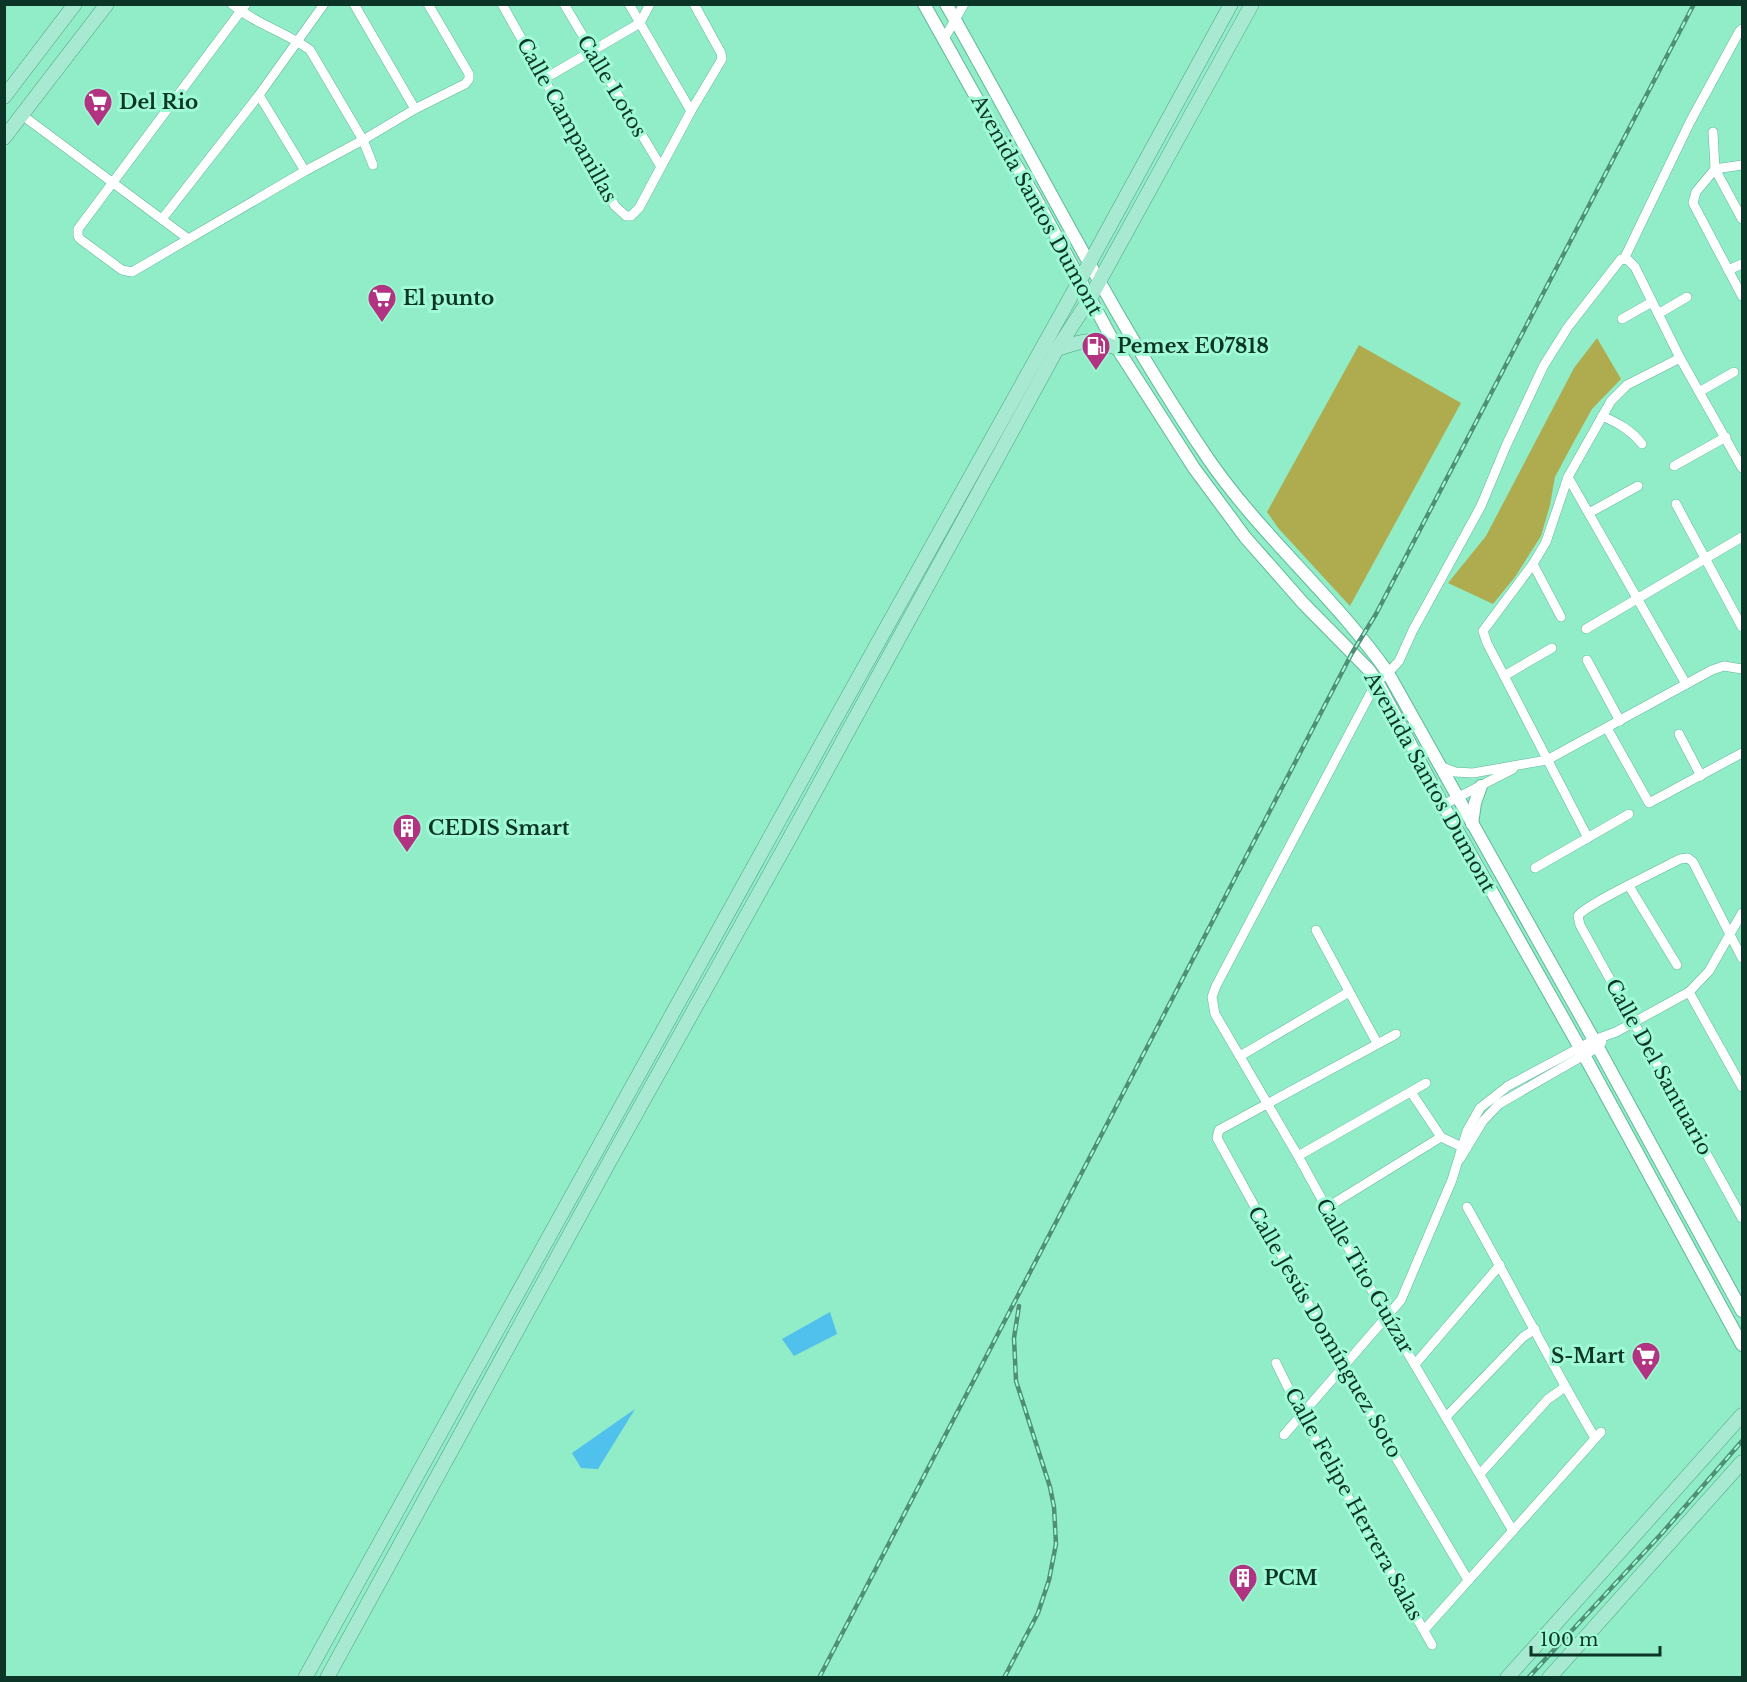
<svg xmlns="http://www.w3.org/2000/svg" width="1747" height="1682" viewBox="0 0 1747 1682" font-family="'Libre Baskerville',serif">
<rect width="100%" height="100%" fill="#91ecc8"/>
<!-- green -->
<g fill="#afac4f">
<polygon points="1597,338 1621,379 1592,409 1572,445 1555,477 1550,505 1541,536 1515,577 1493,604 1448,583 1486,536 1574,368"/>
<polygon points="1359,345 1461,403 1350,606 1279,529 1267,512"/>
</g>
<!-- water -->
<g fill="#50c0ec">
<polygon points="830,1312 837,1334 794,1356 782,1339"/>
<polygon points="635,1409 598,1469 581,1468 572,1453"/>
</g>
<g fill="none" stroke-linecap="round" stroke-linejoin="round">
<!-- street casing -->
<g stroke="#5fb998" stroke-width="10">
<g id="street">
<path d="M232,4C255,24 286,32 310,50L363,140L373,165"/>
<polyline points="246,4 78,229 78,236 80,239 122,270 132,272 305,171 363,140 415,109 465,84 469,79 469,74 428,4"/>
<polyline points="354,4 415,109"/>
<polyline points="502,4 615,206 626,216 631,216 639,208 691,111 722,59 721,53 694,4"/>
<polyline points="564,4 661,167"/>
<polyline points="629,4 691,111"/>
<polyline points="944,39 964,4"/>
<polyline points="544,79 640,23 650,4"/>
<polyline points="259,95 305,171"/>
<polyline points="22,115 187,238"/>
<polyline points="1713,132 1715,169 1742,219"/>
<polyline points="1742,165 1715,169 1696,192 1693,203 1742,296"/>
<polyline points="162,219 259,95 324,4"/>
<polyline points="1624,259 1690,122 1739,32 1742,29"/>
<polyline points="1728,270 1742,264"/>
<polyline points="1658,314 1687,297"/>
<polyline points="1622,319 1652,302"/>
<polyline points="1699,392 1734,372"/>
<path d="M1602,416C1618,423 1631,430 1642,444"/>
<polyline points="1674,466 1726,437"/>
<polyline points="1568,477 1686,684"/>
<polyline points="1676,504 1742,627"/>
<polyline points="1589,513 1638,486"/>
<polyline points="1533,564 1561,617"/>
<polyline points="1586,629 1742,537"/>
<polyline points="1587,660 1620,721"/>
<polyline points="1504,676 1552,648"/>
<polyline points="1607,728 1649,803 1742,753"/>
<polyline points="1679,734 1701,776"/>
<polyline points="1440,766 1455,772 1473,773 1547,760 1712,670 1724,666 1742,669"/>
<polyline points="1443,805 1513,769"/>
<polyline points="1588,838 1487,643 1483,631 1533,564 1546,542 1568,477 1611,401 1627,385 1680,358"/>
<polyline points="1535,868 1629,814"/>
<polyline points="1629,886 1677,965"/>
<polyline points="1316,930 1377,1043"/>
<path d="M1742,958L1693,862L1688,858L1680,859C1663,868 1585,905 1578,916L1580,925L1742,1218"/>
<polyline points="1689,992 1742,1087"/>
<polyline points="1396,1034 1219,1130 1217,1138 1349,1378 1468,1580"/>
<polyline points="1240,1056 1349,992"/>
<polyline points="1411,1092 1441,1137"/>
<polyline points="1441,1137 1466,1149"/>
<polyline points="1298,1156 1426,1083"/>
<polyline points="1460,1159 1483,1121 1499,1104 1598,1047 1602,1042"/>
<path d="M1467,1207C1510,1283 1550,1362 1595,1438"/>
<polyline points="1326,1208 1441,1137"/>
<polyline points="1276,1363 1301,1414 1432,1645"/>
<polyline points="1416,1363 1500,1265"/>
<polyline points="1446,1417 1523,1337 1535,1329"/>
<polyline points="1284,1435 1401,1300 1452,1180 1467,1131 1480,1108 1508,1086 1594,1040 1616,1032 1689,992 1709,971 1742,913"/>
<polyline points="1480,1474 1548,1399 1565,1387"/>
<polyline points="1513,1531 1387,1318 1298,1156 1215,1014 1212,997 1216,986 1377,681 1388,673 1399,661 1413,630 1481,506 1506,446 1544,365 1568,327 1621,259 1628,260 1635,267 1680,358 1742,468"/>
<polyline points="1425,1629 1601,1432"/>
</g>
</g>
<!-- secondary casing -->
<g stroke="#5fb998" stroke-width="14">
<g id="secondary">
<polyline points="924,4 986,115 1034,195 1117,348 1194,468 1245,537 1303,603 1369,670 1377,681 1443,805 1584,1055 1742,1345"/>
<path d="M946,4C1033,156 1109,312 1207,457C1260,535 1335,597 1388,673L1594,1040L1742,1311"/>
<polyline points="1472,824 1475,803 1481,786"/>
</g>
</g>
<!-- primary casing -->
<g stroke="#4ba181" stroke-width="15">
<g id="primary">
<polyline points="4,97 75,4"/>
<polyline points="4,138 107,4"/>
<path d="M1057,349C1085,340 1089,337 1117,348"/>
<polyline points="305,1678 822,743 1089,264 1231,4"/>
<polyline points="327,1678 612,1157 788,841 1057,349 1089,300 1252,4"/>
<polyline points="1507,1678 1742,1415"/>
<polyline points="1549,1678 1742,1462"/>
</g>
</g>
<!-- street -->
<use href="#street" stroke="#fff" stroke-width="9"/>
<!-- secondary -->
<use href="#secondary" stroke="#fff" stroke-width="12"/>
<!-- primary -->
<use href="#primary" stroke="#a7e9d1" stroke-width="14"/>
<!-- rail casing -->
<g stroke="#4e8f76" stroke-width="4.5">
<g id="rail">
<polyline points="819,1678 1352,653 1376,614 1694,4"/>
<polyline points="1004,1678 1038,1613 1049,1580 1056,1544 1054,1507 1050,1487 1016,1381 1014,1338 1019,1306"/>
<polyline points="1528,1678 1663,1532 1742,1441"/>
</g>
</g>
<!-- rail -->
<use href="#rail" stroke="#9ffad5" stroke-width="2" stroke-dasharray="7" stroke-linecap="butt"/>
</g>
<!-- icons -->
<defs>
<g id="supermarket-pin" transform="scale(1.5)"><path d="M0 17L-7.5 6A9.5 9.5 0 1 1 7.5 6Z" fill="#b23381" stroke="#9ffad5"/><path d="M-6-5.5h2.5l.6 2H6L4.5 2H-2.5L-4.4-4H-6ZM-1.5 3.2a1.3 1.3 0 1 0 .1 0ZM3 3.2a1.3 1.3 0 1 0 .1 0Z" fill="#fff"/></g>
<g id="fuel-pin" transform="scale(1.5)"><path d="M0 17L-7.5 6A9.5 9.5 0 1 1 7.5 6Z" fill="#b23381" stroke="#9ffad5"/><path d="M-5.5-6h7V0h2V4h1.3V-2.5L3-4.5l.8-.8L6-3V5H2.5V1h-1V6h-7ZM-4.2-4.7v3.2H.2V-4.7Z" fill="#fff"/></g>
<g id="building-pin" transform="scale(1.5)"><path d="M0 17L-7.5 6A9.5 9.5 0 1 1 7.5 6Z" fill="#b23381" stroke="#9ffad5"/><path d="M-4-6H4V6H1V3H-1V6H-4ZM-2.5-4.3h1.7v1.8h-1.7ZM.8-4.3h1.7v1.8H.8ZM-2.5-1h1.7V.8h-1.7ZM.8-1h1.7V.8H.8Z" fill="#fff"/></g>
</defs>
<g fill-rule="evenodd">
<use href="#supermarket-pin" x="98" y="102"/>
<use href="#supermarket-pin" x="382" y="298"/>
<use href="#fuel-pin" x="1096" y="346"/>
<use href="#building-pin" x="407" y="828"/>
<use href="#supermarket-pin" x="1646" y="1356"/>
<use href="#building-pin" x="1243" y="1578"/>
</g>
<g text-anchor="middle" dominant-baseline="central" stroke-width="6" stroke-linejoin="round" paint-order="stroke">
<!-- street labels -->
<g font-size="20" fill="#0d3527" stroke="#9ffad5">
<text transform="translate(612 86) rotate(59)">Calle Lotos</text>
<text transform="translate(567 120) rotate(61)">Calle Campanillas</text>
<text transform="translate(1037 205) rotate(61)">Avenida Santos Dumont</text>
<text transform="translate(1430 782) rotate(61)">Avenida Santos Dumont</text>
<text transform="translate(1659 1067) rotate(61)">Calle Del Santuario</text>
<text transform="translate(1365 1276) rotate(60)">Calle Tito Guízar</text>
<text transform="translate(1325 1332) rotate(60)">Calle Jesús Domínguez Soto</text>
<text transform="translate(1354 1504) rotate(61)">Calle Felipe Herrera Salas</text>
</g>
<!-- poi labels -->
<g font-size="20" font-weight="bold" fill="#0d3527" stroke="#9ffad5" text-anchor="start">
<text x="119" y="102">Del Rio</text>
<text x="403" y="298">El punto</text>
<text x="1117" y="346">Pemex E07818</text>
<text x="428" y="828">CEDIS Smart</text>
<text x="1625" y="1356" text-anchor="end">S-Mart</text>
<text x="1264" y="1578">PCM</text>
</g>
</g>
<!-- border -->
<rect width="1747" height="1682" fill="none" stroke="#0d3527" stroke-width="12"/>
<!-- scale -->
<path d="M1531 1646v9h129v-9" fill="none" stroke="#0d3527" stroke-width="3"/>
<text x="1540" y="1646" font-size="18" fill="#0d3527" stroke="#9ffad5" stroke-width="4.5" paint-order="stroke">100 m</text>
</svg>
